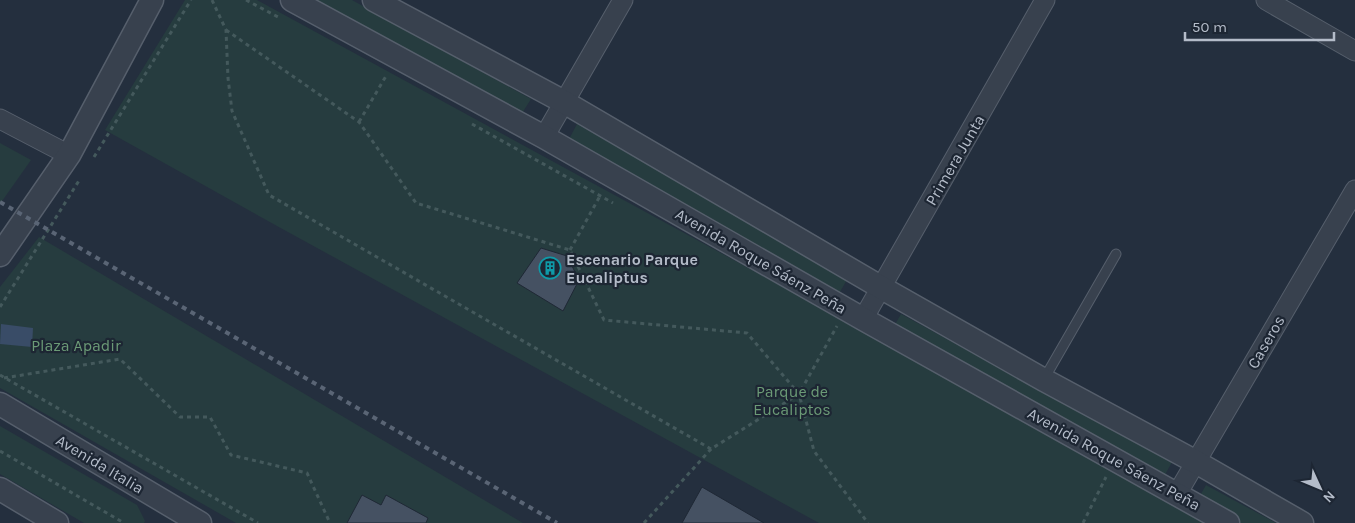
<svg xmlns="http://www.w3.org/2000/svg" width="1355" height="523" viewBox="0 0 1355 523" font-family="Karla,sans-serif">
<rect width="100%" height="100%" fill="#242f3e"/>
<!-- green -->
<g fill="#263c3f">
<polygon points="185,0 257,0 851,324 1206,523 819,523 277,226 105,130"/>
<polygon points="312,0 352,0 531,99 519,118"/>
<polygon points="577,124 848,278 837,297 568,141"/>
<polygon points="0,143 31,160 0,204"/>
<polygon points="39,237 523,523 236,523 0,388 0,287"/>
<polygon points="901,314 1172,462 1161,482 892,330"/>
<polygon points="0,426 137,505 145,521 144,523 84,523 0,474"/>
<polygon points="1206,485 1276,523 1236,523 1197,501"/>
</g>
<!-- water -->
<polygon fill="#394c67" points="1,324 33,328 32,347 0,344"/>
<!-- building -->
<g fill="#455162" stroke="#1f2835">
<polygon points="541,248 567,256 579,280 563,311 517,283"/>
<polygon points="702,487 764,523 682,523"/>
<polygon points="362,495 381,505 386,495 428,518 426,523 347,523"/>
</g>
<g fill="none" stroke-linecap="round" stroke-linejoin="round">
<!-- service casing -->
<g stroke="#565f6c" stroke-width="11">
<polyline id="service" points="1044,379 1116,254"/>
</g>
<!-- minor casing -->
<g stroke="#565f6c" stroke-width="21">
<g id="minor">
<polyline points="1266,0 1355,51"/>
<polyline points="0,119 69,155"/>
<polyline points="544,137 623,0"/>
<polyline points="863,319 1045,0"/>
<polyline points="1177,494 1355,190"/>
</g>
</g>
<!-- tertiary casing -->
<g stroke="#565f6c" stroke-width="25">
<g id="tertiary">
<polyline points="292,0 544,137 863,319 1228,523"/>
<polyline points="374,0 564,102 882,288 1044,380 1196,462 1302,523"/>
<polyline points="0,255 69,155 152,0"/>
<polyline points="0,404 200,523"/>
<polyline points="0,489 57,523"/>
</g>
</g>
<!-- path -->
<g stroke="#44595c" stroke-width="3" stroke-dasharray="4 4" stroke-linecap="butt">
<polyline points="212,0 226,30 228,78 232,111 269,195 711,449 799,394 837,326"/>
<polyline points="246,0 278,17"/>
<polyline points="226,30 359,122 416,203 570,250 604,320 747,333 799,394 814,451 868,523"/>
<polyline points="359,122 386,76"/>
<polyline points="472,124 613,203"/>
<polyline points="94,157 191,0"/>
<polyline points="570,250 600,196"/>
<polyline points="0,307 80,179"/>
<polyline points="0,375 258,523"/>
<polyline points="4,378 120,359 180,417 210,417 231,455 307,473 330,523"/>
<polyline points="0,451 124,523"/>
<polyline points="644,523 711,449"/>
<polyline points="1083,523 1106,477"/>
</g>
<!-- service -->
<use href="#service" stroke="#38414e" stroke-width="9"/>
<!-- minor -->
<use href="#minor" stroke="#38414e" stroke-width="19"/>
<!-- tertiary -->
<use href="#tertiary" stroke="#38414e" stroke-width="22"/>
<!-- rail -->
<polyline stroke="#5a6575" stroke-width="4" stroke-dasharray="5 5" stroke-linecap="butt" points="0,202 557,523"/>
</g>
<!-- icons -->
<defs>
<g id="building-ring" transform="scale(1.125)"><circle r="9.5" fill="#1d2633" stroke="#0f9aa8" stroke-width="1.5"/><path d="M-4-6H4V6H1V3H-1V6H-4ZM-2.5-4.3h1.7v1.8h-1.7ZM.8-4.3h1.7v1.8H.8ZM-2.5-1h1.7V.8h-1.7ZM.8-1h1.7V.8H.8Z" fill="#0f9aa8"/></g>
</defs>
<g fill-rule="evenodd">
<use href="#building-ring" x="550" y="268"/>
</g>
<g text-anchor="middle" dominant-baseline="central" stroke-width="4.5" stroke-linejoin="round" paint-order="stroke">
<!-- street labels -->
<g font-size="16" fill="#b4bcc9" stroke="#1d2633">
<text transform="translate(955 160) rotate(-60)">Primera Junta</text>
<text transform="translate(761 261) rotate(30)">Avenida Roque Sáenz Peña</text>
<text transform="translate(1266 342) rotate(-60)">Caseros</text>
<text transform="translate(1114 459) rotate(29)">Avenida Roque Sáenz Peña</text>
<text transform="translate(100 464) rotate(31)">Avenida Italia</text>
</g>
<!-- poi labels -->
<g font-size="16" font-weight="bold" fill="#b4bcc9" stroke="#1d2633" text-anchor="start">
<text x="566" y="259">Escenario Parque<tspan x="566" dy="18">Eucaliptus</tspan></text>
</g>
<!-- park labels -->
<g font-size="16" fill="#6b9a76" stroke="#1d2633">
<text x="76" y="345">Plaza Apadir</text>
<text x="792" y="391">Parque de<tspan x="792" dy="18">Eucaliptos</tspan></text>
</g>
</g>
<!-- north arrow -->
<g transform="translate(1320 488) rotate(134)" stroke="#1d2633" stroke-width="4" paint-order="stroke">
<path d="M0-4L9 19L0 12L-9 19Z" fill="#b4bcc9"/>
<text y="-8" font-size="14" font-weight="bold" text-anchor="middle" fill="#b4bcc9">N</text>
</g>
<!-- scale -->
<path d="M1185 32v8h149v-8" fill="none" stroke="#b4bcc9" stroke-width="2.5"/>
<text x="1192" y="32" font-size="15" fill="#b4bcc9" stroke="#1d2633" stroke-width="4" paint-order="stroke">50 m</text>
</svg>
